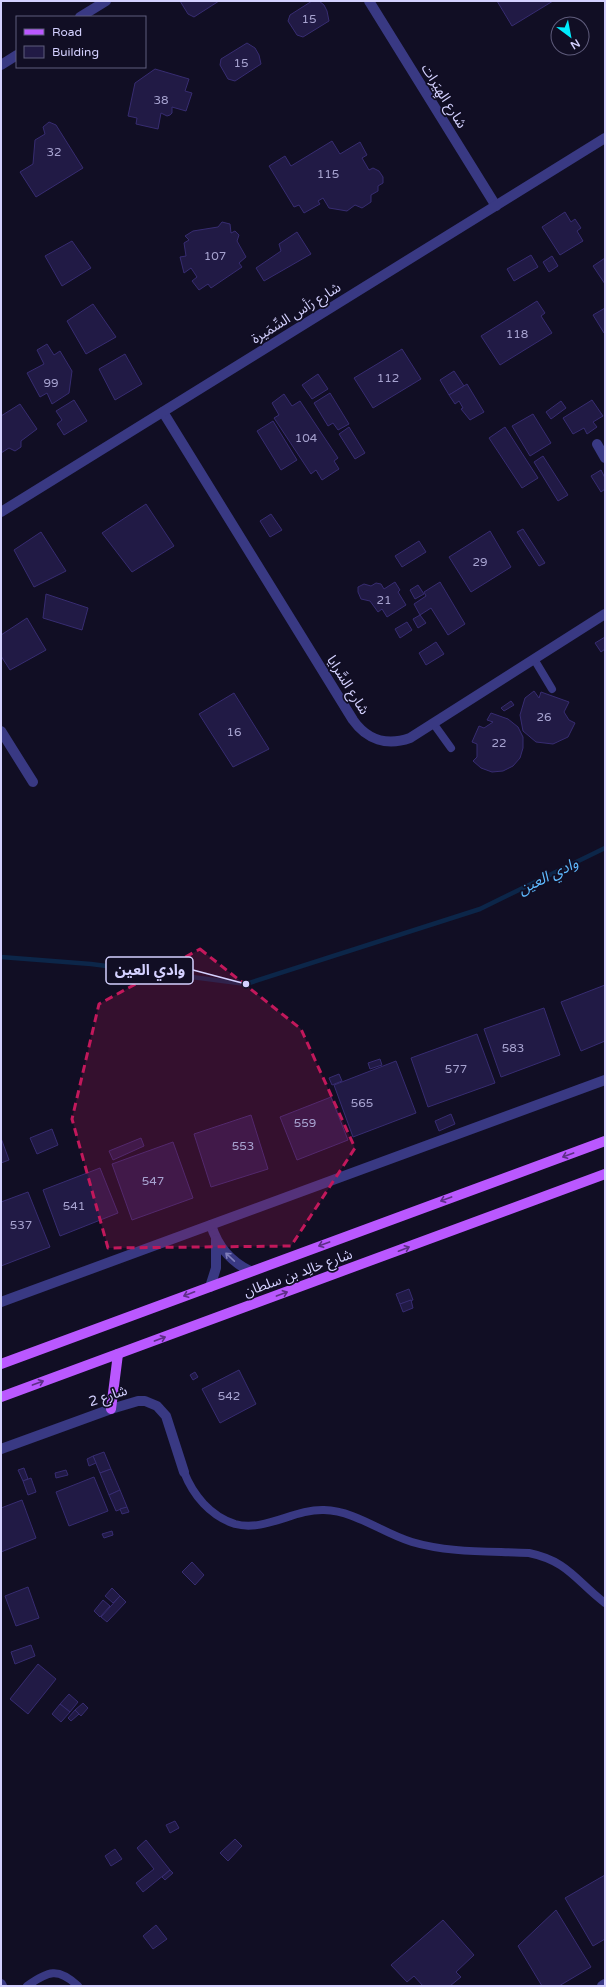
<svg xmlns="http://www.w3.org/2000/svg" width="606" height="1987" viewBox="0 0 606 1987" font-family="'Varela Round','Noto Sans Arabic',sans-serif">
<rect width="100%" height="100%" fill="#110e24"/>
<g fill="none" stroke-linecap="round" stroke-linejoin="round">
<!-- stream -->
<polyline stroke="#0c2649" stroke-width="4.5" points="1,957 91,964 246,984 480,909 605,848"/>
</g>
<!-- building -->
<g fill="#211a45" stroke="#372c71">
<polygon points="180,1 219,1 194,17 188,14"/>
<polygon points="312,1 319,1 324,5 327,11 329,21 303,37 297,35 288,21 290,15"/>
<polygon points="497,1 553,1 512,26"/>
<polygon points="247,43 255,48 259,55 261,64 235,81 228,79 220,65 221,59"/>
<polygon points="155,69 189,79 185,91 192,93 186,111 172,107 172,113 170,115 167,116 161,113 158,129 136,124 137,118 128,116 135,83"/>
<polygon points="49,122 56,125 83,168 36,197 20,172 33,164 35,140 45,134 43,127"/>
<polygon points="332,141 340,154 360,142 367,155 362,158 369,170 373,168 379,171 383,177 383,183 378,186 378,191 371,195 371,202 362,208 355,205 347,211 329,208 323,198 318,201 320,204 304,213 299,205 294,207 269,166 285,156 291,166"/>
<polygon points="565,212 571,222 575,219 581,228 577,231 583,241 560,255 542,227"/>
<polygon points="222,222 230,224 231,233 235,231 239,235 237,241 246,257 239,263 242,267 211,288 208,284 199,290 192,281 197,277 191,268 184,273 180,257 186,256 184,243 189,240 185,236 193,231 218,227"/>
<polygon points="297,232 311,254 264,281 256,268 281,251 279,244"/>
<polygon points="72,241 91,268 62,286 45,256"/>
<polygon points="531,255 538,267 514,281 507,269"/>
<polygon points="552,256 558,266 549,272 543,262"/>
<polygon points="605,258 605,284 593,266"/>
<polygon points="537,301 545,313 541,316 552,333 500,365 481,336"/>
<polygon points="93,304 116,337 86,354 67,321"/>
<polygon points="605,308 605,333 604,333 593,315"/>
<polygon points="47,344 54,355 60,351 72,371 69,393 52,404 47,393 40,397 27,373 44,364 37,350"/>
<polygon points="402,349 421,379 373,408 354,378"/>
<polygon points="125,354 142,384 115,400 99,369"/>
<polygon points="454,371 464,386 449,395 440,380"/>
<polygon points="318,374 328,389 312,399 302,385"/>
<polygon points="467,384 484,412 470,420 461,409 463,408 459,401 455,404 449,395"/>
<polygon points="330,393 349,424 338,430 333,423 328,426 314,403"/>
<polygon points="284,394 292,406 300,401 338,458 334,461 339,469 322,480 316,470 311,474 274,418 279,415 272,403"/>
<polygon points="74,400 87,421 64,435 57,424 62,420 56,411"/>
<polygon points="592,400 603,416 593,422 597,427 587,434 584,428 573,434 563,418"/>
<polygon points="561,401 566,408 551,419 546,412"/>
<polygon points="20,404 37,429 21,441 21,447 15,451 9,448 1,453 1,416"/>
<polygon points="533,414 551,443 530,456 512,426"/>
<polygon points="273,421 297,460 281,470 257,431"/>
<polygon points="349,427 365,453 355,459 339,434"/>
<polygon points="505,427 538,478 522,488 489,438"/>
<polygon points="543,456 568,495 558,501 534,462"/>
<polygon points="601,470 605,478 605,489 601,492 591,476"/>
<polygon points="146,504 174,546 132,572 102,533"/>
<polygon points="271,514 282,530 270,537 260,521"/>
<polygon points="523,529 545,563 539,566 517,532"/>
<polygon points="490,531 511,567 471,592 449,557"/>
<polygon points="41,532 66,571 34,587 14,550"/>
<polygon points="419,541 426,552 402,567 395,556"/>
<polygon points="395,582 400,590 398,592 406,605 387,617 382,609 378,612 370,601 361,599 358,592 358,587 364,584 371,586 376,583 381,584 384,589"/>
<polygon points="440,582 465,624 448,635 431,608 420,615 414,604 426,596 424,592"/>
<polygon points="418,585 424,594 415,599 410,590"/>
<polygon points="46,594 88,608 82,630 43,618"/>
<polygon points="420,615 426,623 418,628 413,619"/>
<polygon points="27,618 46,650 10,670 1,656 1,635"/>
<polygon points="407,622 412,630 400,638 395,629"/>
<polygon points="605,637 605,649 601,652 595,643"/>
<polygon points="436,642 444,654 426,665 419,653"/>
<polygon points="534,691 539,698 541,692 569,702 564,712 569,720 575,723 568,737 553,744 536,742 523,731 520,715 525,698"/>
<polygon points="234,693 269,749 233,767 199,714"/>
<polygon points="511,701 514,705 504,711 501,708"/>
<polygon points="491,713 508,719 518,727 523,737 523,748 520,758 513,766 503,771 492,772 481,768 473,761 477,757 477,744 472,742 479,726 484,728 493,722 487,720"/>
<polygon points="605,985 605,1041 581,1051 561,1002"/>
<polygon points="544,1008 560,1055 501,1077 484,1029"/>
<polygon points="477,1034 495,1083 428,1107 411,1058"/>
<polygon points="380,1059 382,1065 370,1069 368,1063"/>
<polygon points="396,1061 416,1113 353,1137 334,1085"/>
<polygon points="339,1074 342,1081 332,1085 329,1078"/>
<polygon points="331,1097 348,1140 297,1160 280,1117"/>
<polygon points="451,1114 455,1124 439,1131 435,1121"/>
<polygon points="251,1115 268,1169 211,1187 194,1134"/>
<polygon points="52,1129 58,1145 37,1154 30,1138"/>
<polygon points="1,1138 9,1160 1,1163"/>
<polygon points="141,1138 144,1146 113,1160 109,1151"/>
<polygon points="173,1142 193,1198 132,1220 112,1164"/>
<polygon points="100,1168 118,1213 60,1236 43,1190"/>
<polygon points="28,1192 50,1247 1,1266 1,1202"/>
<polygon points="409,1289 413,1300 400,1304 396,1294"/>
<polygon points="411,1300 413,1308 403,1312 400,1304"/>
<polygon points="239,1370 256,1404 220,1423 202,1389"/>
<polygon points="195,1372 198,1377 193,1380 190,1375"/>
<polygon points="104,1452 111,1469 100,1473 93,1456"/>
<polygon points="93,1456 96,1463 89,1466 87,1459"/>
<polygon points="24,1468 28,1479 23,1481 18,1470"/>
<polygon points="111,1469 120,1490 109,1495 100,1473"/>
<polygon points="66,1470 68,1475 56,1478 55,1473"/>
<polygon points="94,1477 108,1511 69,1526 56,1492"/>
<polygon points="31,1478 36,1492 28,1495 23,1481"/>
<polygon points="120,1490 127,1507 116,1511 109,1495"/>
<polygon points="22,1500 36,1538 1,1552 1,1508"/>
<polygon points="127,1507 129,1512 122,1514 120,1509"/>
<polygon points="112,1531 113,1535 104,1538 102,1534"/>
<polygon points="192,1562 204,1575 195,1585 182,1572"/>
<polygon points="28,1587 39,1618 16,1626 5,1596"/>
<polygon points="112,1588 120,1596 113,1603 105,1596"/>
<polygon points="120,1596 126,1602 107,1622 101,1617"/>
<polygon points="103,1600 110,1606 100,1617 94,1611"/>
<polygon points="31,1645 35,1656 15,1664 11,1652"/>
<polygon points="38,1664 56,1679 28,1714 10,1699"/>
<polygon points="69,1694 78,1702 70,1712 60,1704"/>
<polygon points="83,1703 88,1708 81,1716 75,1710"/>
<polygon points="60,1704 70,1712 61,1722 52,1714"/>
<polygon points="75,1710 79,1714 71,1721 68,1718"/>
<polygon points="175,1821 179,1828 170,1833 166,1825"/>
<polygon points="235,1839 242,1846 228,1861 220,1853"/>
<polygon points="146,1840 170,1870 143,1892 136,1883 154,1869 137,1848"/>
<polygon points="115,1849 122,1859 111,1866 105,1856"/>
<polygon points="170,1870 173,1873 165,1880 162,1877"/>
<polygon points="605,1875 605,1939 593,1946 565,1898"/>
<polygon points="556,1910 591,1967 559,1986 542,1986 518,1946"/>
<polygon points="443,1920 474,1955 456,1972 461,1977 450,1986 423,1986 414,1976 407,1982 391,1965"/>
<polygon points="156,1925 167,1939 153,1949 143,1936"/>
</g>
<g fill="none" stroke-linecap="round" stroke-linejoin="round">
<!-- lane -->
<g stroke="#393983" stroke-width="8">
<polyline points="534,659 552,689"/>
<polyline points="433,723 451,748"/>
<path d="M184,1472C193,1495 210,1516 235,1524C265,1532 294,1509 324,1510C356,1511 382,1533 412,1542C449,1553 490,1551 529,1553C568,1561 576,1581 605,1603"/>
<path d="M27,1986C48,1971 58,1967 78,1986"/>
</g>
<!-- street -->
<g stroke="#393983" stroke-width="10">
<polyline points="369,1 496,206"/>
<polyline points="80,17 106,1"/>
<polyline points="1,65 17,55"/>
<path d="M163,412L353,720C367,740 387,746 410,738L605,614"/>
<polyline points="597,444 605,458"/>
<polyline points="1,512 605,138"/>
<polyline points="1,731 33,782"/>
<path d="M211,1225C218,1247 230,1261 250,1271"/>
<polyline points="210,1287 216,1268 216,1240"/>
<polyline points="1,1302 605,1080"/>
<polyline points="1,1449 111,1409 138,1401 145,1401 157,1406 166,1416 184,1472"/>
<polyline points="1,1984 2,1986"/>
<polyline points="602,1986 605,1984"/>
</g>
<!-- primary -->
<g stroke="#ba58ff" stroke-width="10">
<polyline points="1,1364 605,1141"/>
<polyline points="1,1397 605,1174"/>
<polyline points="111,1409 118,1354"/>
</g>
</g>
<!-- one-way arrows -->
<defs><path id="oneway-shaft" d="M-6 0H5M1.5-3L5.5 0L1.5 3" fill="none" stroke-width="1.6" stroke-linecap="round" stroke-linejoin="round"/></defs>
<g stroke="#5d2f87">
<use href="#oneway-shaft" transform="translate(568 1155) rotate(160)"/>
<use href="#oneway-shaft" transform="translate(446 1199) rotate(160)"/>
<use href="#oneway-shaft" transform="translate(324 1244) rotate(160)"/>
<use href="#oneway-shaft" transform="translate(404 1249) rotate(-21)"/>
<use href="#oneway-shaft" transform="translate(189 1294) rotate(159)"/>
<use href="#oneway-shaft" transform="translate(282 1294) rotate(-20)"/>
<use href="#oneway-shaft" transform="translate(160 1339) rotate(-20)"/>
<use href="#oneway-shaft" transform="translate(38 1383) rotate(-20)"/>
</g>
<use stroke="#7f7dbb" href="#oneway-shaft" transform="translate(230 1257) rotate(-137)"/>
<!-- marked area -->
<path fill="#c2185b" fill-opacity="0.2" stroke="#c2185b" stroke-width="3" stroke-dasharray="8 5" stroke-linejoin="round" d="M200,949L301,1029L355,1148L291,1246L108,1248L72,1119L99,1004Z"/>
<g text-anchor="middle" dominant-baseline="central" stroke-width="3.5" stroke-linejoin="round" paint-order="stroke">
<!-- number labels -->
<g font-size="12" fill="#a7a3d0">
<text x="309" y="19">15</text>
<text x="241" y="63">15</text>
<text x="161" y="100">38</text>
<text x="54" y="152">32</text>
<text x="328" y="174">115</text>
<text x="215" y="256">107</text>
<text x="517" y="334">118</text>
<text x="388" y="378">112</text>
<text x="51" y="383">99</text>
<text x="306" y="438">104</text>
<text x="480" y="562">29</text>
<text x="384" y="600">21</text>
<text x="544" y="717">26</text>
<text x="234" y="732">16</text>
<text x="499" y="743">22</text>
<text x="513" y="1048">583</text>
<text x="456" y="1069">577</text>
<text x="362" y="1103">565</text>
<text x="305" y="1123">559</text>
<text x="243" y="1146">553</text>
<text x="153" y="1181">547</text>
<text x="74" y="1206">541</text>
<text x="21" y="1225">537</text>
<text x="229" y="1396">542</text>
</g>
<!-- street labels -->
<g font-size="14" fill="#d4d1ff" stroke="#110e24">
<text transform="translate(444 96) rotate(58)">شارع الهِيَرات</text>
<text transform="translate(296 313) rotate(-32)">شارع رَأس السِّمَيرة</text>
<text transform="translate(348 685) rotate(58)">شارع السَّرايا</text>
<text transform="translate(298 1273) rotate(-20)">شارع خالِد بن سلطان</text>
<text transform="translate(108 1396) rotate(-18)">شارع 2</text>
</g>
<!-- water labels -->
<g font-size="15" font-style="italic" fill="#5fbaff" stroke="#110e24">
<text transform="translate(548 876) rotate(-26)">وادي العين</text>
</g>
</g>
<!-- callouts -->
<path fill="none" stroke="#d4d1ff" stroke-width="1.5" d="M246 984L193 970"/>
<circle fill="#d4d1ff" stroke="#110e24" stroke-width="1.5" cx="246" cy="984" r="4"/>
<rect fill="#110e24" stroke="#d4d1ff" stroke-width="1.5" x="106" y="957" width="87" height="27" rx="4"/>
<g font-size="15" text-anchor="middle" font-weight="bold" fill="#d4d1ff">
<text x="150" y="975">وادي العين</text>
</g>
<!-- border -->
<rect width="606" height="1987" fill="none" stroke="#d4d1ff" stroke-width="4"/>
<!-- legend -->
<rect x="16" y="16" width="130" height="52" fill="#110e24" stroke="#5f5c7c"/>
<rect x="24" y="29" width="20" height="6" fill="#ba58ff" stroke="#5f5c7c"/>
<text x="52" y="36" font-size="12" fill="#d4d1ff">Road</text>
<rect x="24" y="46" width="20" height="12" fill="#211a45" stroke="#5f5c7c"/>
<text x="52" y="56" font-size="12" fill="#d4d1ff">Building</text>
<!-- north arrow -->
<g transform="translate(570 36) rotate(148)"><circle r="19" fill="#110e24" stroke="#5f5c7c"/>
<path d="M0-3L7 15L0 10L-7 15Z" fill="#00ebfc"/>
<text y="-6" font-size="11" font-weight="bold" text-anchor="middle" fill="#d4d1ff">N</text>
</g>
</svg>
